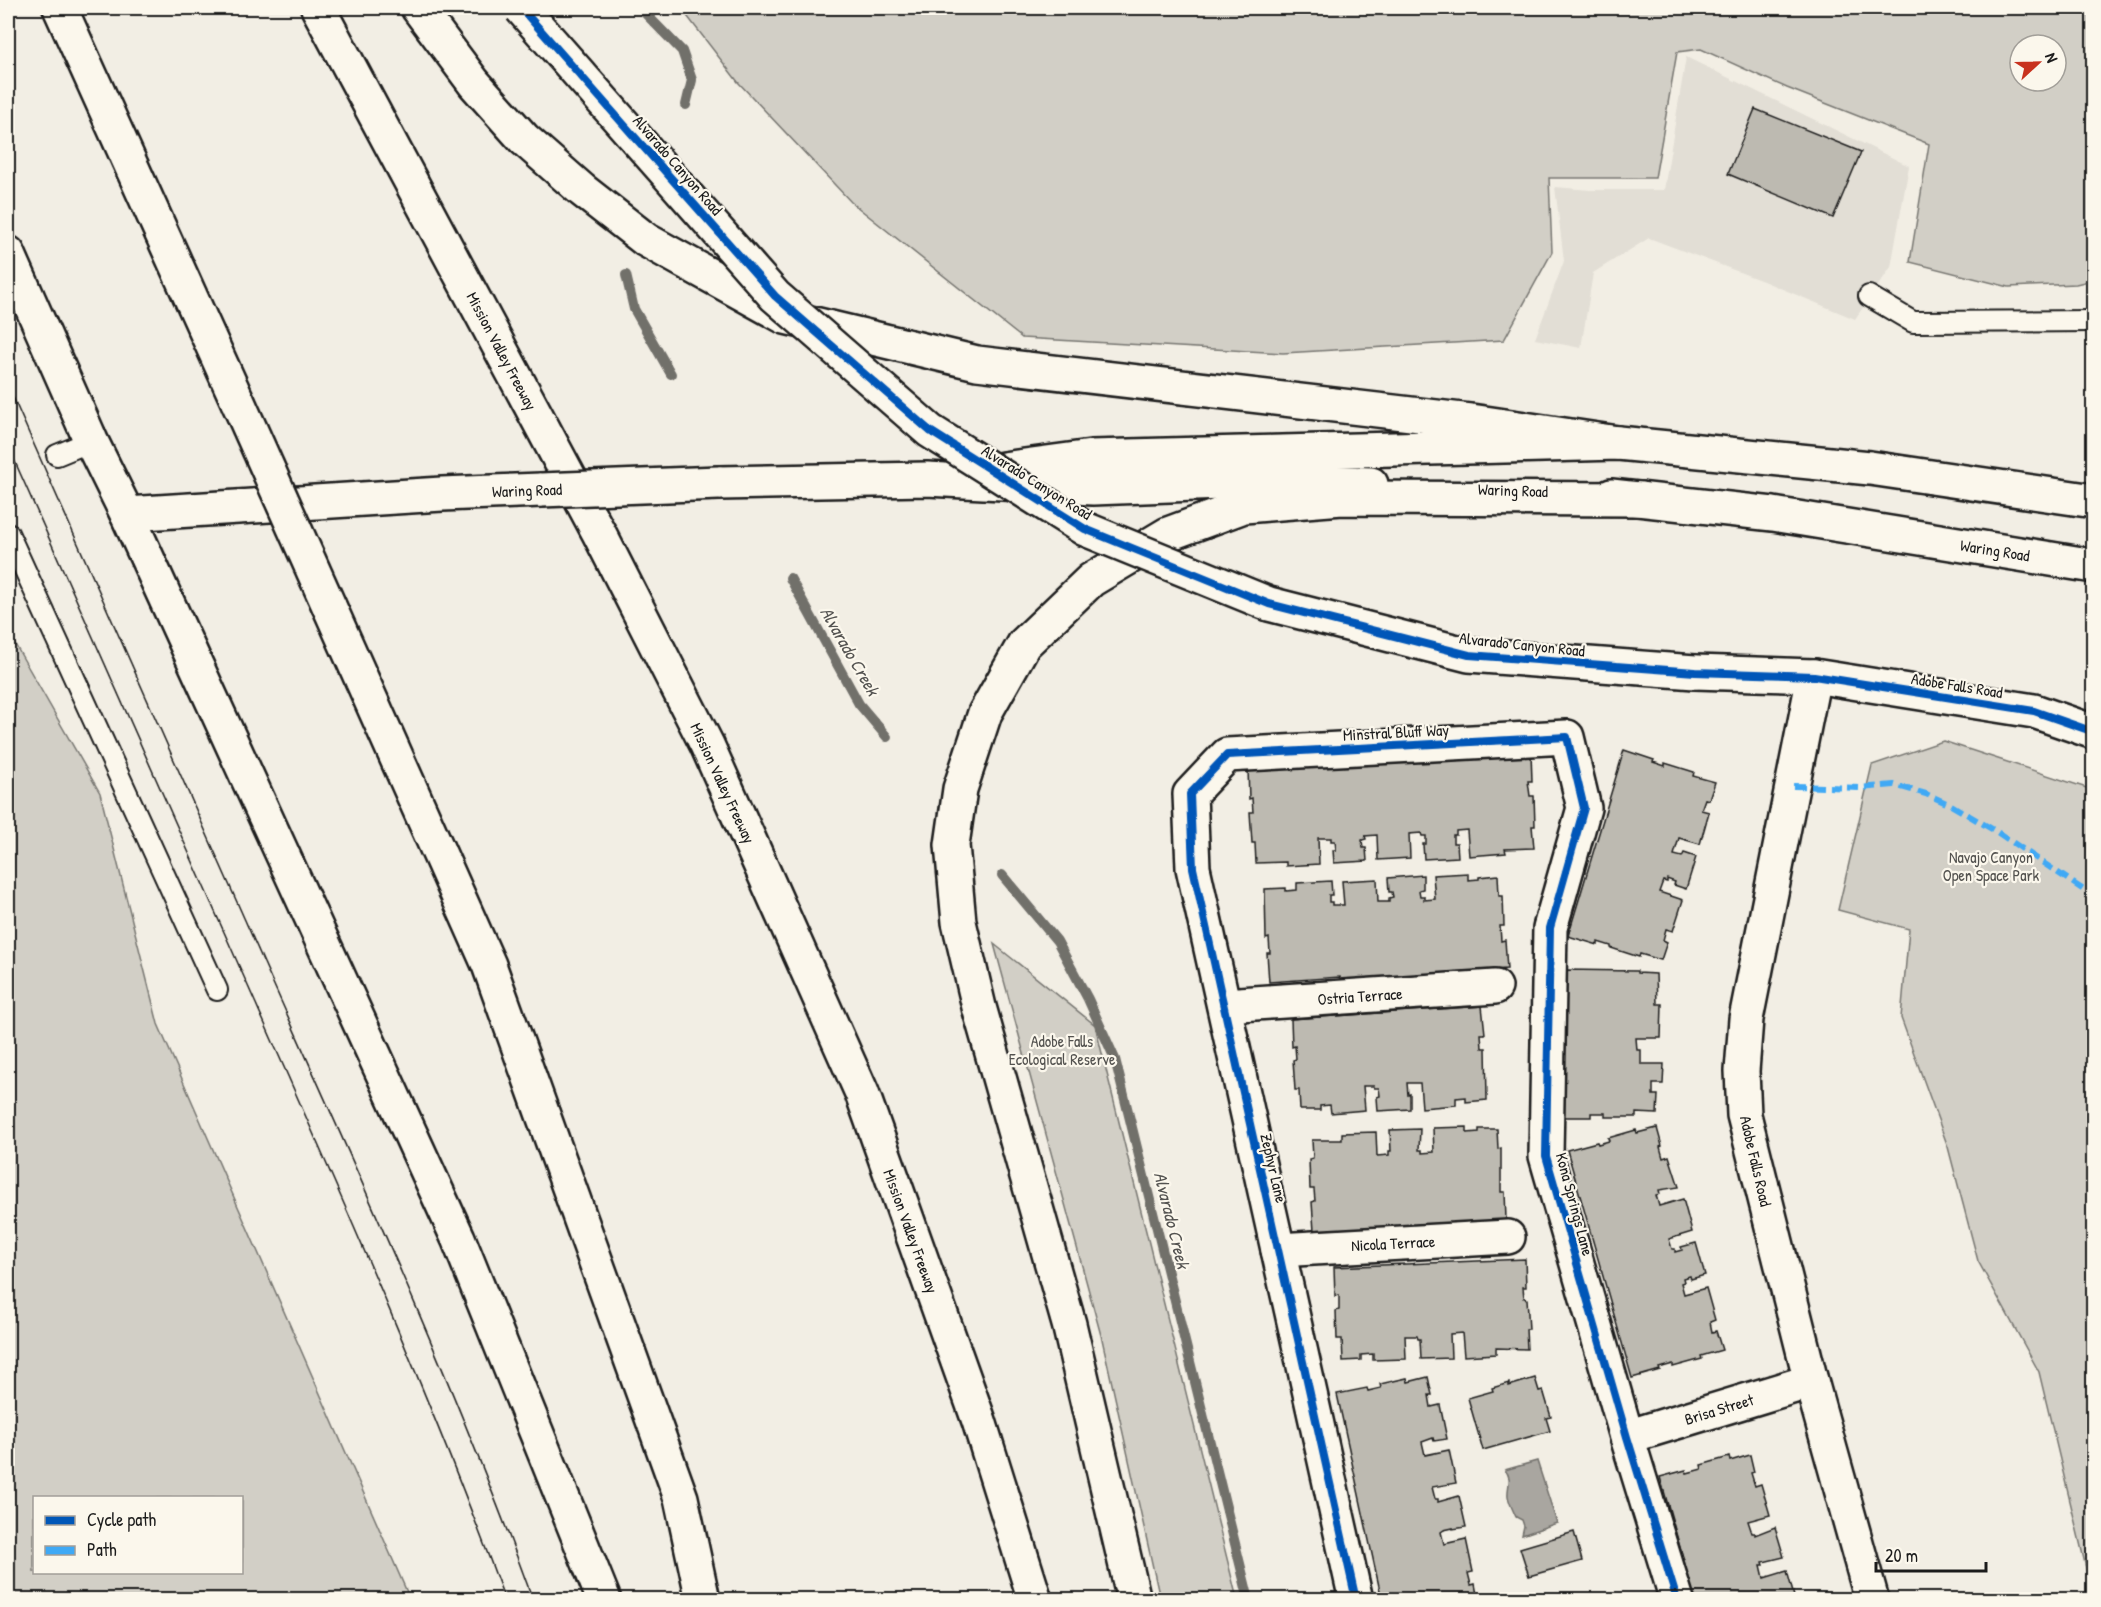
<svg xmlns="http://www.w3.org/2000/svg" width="2101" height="1607" viewBox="0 0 2101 1607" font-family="'Patrick Hand',sans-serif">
<rect width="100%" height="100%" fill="#f2eee4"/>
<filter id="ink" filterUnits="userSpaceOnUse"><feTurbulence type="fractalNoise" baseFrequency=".0167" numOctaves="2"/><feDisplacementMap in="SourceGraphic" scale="12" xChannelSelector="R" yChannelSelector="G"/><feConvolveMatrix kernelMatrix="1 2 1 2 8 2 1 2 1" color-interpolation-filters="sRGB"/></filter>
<g filter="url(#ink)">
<!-- built -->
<polygon fill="#e2ded5" points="1686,57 1909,166 1891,267 1855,319 1763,281 1649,238 1593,273 1581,348 1535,339 1564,261 1555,187 1590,190 1664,190"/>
<!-- green -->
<g fill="#d2cfc6" stroke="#777671" stroke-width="1.5" fill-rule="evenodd">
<path d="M681,8H2093V280L2076,284L2009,287L1910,262L1929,144L1787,88L1701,49L1677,52L1655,178H1549L1552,252L1504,340L1283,353L1022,338L851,202L738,82ZM2020,45H2056V81H2020Z"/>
<path d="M8,632L100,793L158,1024L410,1599H8ZM34,1498H242V1572H34Z"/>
<polygon points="1943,741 2093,790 2093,1597 2039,1372 1978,1261 1948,1147 1901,1018 1909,929 1838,910 1872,765"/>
<polygon points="994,944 1095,1025 1237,1599 1160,1599 1102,1339"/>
</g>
<!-- water -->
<path fill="#a9a6a0" stroke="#716f6b" stroke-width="1.5" d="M1537,1461L1557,1523L1522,1535L1524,1526L1522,1520L1516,1517C1513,1510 1509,1503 1508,1496C1507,1486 1513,1479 1505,1470Z"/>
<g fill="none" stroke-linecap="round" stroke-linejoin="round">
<!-- stream -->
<g stroke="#716f6b" stroke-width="10">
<polyline points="640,8 682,51 692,80 686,105"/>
<polyline points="626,275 634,309 671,374"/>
<polyline points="790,578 859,704 887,737"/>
<polyline points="1002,875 1057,941 1088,999 1115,1059 1249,1600"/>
</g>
</g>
<!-- building -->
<g fill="#bdbab1" stroke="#1c1c1c" stroke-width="1.5">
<polygon points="1755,109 1861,152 1833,218 1728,174"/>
<polygon points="1624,750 1654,760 1653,762 1665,766 1665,763 1694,772 1693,776 1715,782 1709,800 1705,799 1701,810 1709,812 1700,844 1679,838 1674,855 1682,857 1684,853 1696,857 1686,889 1674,885 1675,882 1667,879 1667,882 1663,881 1659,892 1683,900 1673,931 1666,929 1663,940 1667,942 1661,960 1640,954 1639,957 1611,948 1611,946 1598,942 1598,945 1568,936"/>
<polygon points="1531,753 1532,781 1528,781 1530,796 1534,796 1535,826 1532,826 1534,848 1505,849 1506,853 1469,856 1467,830 1456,831 1456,835 1453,835 1453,843 1457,843 1458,857 1424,859 1423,844 1426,844 1426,836 1422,836 1421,833 1409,834 1410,858 1378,860 1377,835 1365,836 1366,839 1362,840 1363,848 1366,848 1367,861 1334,863 1333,850 1336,850 1335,841 1331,841 1331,838 1318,838 1319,864 1286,866 1286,862 1256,863 1255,843 1252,843 1250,812 1253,812 1252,798 1249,799 1248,769"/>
<polygon points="1468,873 1468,880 1479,879 1479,877 1498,875 1499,896 1503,896 1504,926 1500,926 1501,941 1505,940 1507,969 1340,980 1340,977 1269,982 1267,953 1270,953 1269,938 1266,939 1265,889 1286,888 1286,891 1297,890 1297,883 1331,881 1332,895 1329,895 1329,902 1332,902 1332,905 1344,905 1342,881 1377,879 1378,902 1389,902 1389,898 1393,897 1392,892 1389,892 1388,878 1423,875 1423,889 1419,890 1420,896 1424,896 1424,900 1435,899 1433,875"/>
<polygon points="1564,970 1637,971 1637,973 1656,974 1657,1004 1662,1004 1661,1038 1636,1038 1637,1050 1641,1050 1641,1064 1664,1064 1663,1084 1653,1084 1653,1095 1658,1095 1657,1114 1636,1113 1636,1117 1605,1117 1605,1113 1591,1113 1591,1117 1563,1117"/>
<polygon points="1482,1006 1485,1034 1481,1034 1482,1048 1486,1048 1487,1100 1466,1102 1466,1097 1456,1098 1456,1105 1422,1108 1420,1083 1407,1083 1408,1095 1410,1094 1410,1109 1378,1111 1377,1097 1380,1096 1379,1088 1374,1088 1374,1086 1363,1086 1365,1110 1331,1113 1330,1105 1320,1106 1320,1110 1300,1110 1299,1090 1295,1090 1293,1060 1296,1059 1295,1046 1292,1047 1291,1019"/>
<polygon points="1467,1127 1467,1133 1479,1132 1479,1129 1497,1129 1498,1149 1501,1148 1501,1192 1505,1192 1506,1220 1457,1223 1457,1225 1431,1227 1431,1224 1390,1226 1390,1229 1363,1230 1363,1228 1314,1231 1312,1202 1315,1201 1314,1189 1310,1189 1309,1159 1313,1158 1312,1140 1342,1140 1342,1133 1376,1132 1377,1156 1389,1155 1389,1151 1391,1151 1390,1130 1420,1129 1419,1150 1422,1150 1422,1153 1434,1152 1433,1128"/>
<polygon points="1657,1128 1662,1146 1660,1147 1663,1158 1669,1156 1679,1187 1659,1190 1660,1194 1656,1195 1659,1206 1683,1199 1692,1232 1669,1239 1672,1249 1675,1249 1675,1252 1682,1250 1681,1247 1696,1243 1705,1275 1691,1279 1690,1276 1683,1278 1684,1282 1681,1283 1684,1294 1706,1288 1715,1320 1710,1322 1712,1332 1716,1331 1722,1350 1701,1356 1702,1359 1673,1367 1673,1364 1659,1368 1660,1370 1632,1378 1567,1150 1597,1142 1598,1144 1609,1141 1608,1138 1636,1130 1637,1133"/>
<polygon points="1525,1259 1526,1287 1523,1287 1524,1298 1527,1299 1529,1329 1526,1329 1527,1349 1496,1348 1496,1354 1464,1356 1462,1333 1450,1334 1451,1358 1421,1359 1420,1339 1418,1339 1417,1336 1405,1336 1406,1359 1373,1360 1373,1354 1361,1355 1361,1360 1343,1361 1342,1339 1337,1339 1336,1311 1339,1310 1339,1295 1335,1296 1334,1267"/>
<polygon points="1428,1377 1432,1395 1429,1395 1431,1407 1440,1405 1447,1439 1434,1441 1433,1438 1422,1442 1425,1455 1449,1450 1456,1483 1432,1487 1435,1499 1438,1499 1438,1502 1459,1496 1466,1527 1453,1529 1453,1528 1444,1530 1441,1532 1444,1544 1466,1539 1473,1572 1468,1573 1471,1585 1475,1584 1478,1600 1382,1600 1337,1394 1367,1388 1368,1391 1381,1388 1380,1384 1407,1378 1408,1382"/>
<polygon points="1535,1378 1539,1391 1543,1390 1551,1417 1546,1418 1550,1431 1483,1450 1468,1398 1493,1391 1492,1388 1509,1383 1509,1386"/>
<polygon points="1750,1455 1754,1472 1751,1473 1755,1486 1761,1484 1770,1515 1748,1521 1752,1533 1755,1533 1755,1535 1775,1527 1784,1557 1763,1562 1764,1565 1761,1565 1764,1578 1787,1571 1795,1600 1695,1600 1660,1477 1686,1470 1687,1473 1702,1469 1701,1465 1729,1457 1730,1461"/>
<polygon points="1574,1532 1582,1561 1529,1576 1520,1548"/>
</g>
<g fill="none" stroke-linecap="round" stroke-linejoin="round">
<!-- service casing -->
<g stroke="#1c1c1c" stroke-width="24">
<g id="service">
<polyline points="1869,296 1913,322 2094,321"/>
<polyline points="57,455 91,441"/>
<polyline points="8,533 217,990"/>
</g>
</g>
<!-- minor casing -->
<g stroke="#1c1c1c" stroke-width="38">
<g id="minor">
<polyline points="1224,1005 1495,987"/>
<polyline points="1278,1250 1508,1237"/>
<polyline points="1627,1437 1811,1381"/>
<polyline points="1356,1600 1193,868 1190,794 1227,755 1567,737 1584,808 1550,928 1546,1156 1627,1437 1677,1600"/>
</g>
</g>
<!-- tertiary casing -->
<g stroke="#1c1c1c" stroke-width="38">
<g id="tertiary">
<polyline points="1695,672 1814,676 2034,711 2094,732"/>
<polyline points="1814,676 1746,1019 1742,1071 1744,1115 1811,1381 1872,1600"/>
</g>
</g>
<!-- secondary casing -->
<g stroke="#1c1c1c" stroke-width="38">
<g id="secondary">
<polyline points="1003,469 1091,457 1618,443 1870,468 2094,501"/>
<polyline points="719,483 927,479 1093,488 1272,481 1371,484"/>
<polyline points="1611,496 1773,514 2094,566"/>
<polyline points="127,514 442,494 541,490"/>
</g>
</g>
<!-- motorway casing -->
<g stroke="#1c1c1c" stroke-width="38">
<g id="motorway">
<polyline points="60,8 238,402"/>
<polyline points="318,8 599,533 707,745 862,1093 979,1421 1035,1600"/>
<polyline points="418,8 474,83 524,139 582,190 646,240 785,317 977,363 1471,421 1618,443"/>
<polyline points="8,253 91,441 127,514 458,1238 604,1600"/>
<polyline points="329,606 489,965 681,1498 703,1600"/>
<polyline points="1134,1600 1069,1324 979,1007 959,922 952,845 960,789 985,713 1024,644 1091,580 1168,534 1244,506 1342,498 1640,499"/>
</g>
</g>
<!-- service -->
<use href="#service" stroke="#fbf7ec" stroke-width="20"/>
<!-- minor -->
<use href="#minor" stroke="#fbf7ec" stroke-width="33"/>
<!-- tertiary -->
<use href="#tertiary" stroke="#fbf7ec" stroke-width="33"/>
<!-- secondary -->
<use href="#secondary" stroke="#fbf7ec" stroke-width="33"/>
<!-- motorway -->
<use href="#motorway" stroke="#fbf7ec" stroke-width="33"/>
<!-- tram -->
<g stroke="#1c1c1c" stroke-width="1.5">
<path d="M8,386C93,578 178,770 264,963C358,1173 454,1383 533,1600"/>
<path d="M8,446C96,644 184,842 272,1040C354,1225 435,1410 505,1600"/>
</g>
<!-- tertiary-bridge casing -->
<g stroke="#1c1c1c" stroke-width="38" stroke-linecap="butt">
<polyline id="tertiary-bridge" points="521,8 775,296 930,431 1085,529 1269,604 1469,655 1695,672"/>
</g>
<!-- secondary-bridge casing -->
<g stroke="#1c1c1c" stroke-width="38" stroke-linecap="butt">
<polyline id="secondary-bridge" points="541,490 719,483"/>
</g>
<!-- motorway-bridge casing -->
<g stroke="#1c1c1c" stroke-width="38" stroke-linecap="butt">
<polyline id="motorway-bridge" points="238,402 329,606"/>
</g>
<!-- tertiary-bridge -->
<use href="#tertiary-bridge" stroke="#fbf7ec" stroke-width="33"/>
<!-- secondary-bridge -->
<use href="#secondary-bridge" stroke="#fbf7ec" stroke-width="33"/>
<!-- motorway-bridge -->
<use href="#motorway-bridge" stroke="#fbf7ec" stroke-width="33"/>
<!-- quiet -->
<polyline stroke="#3fa9f5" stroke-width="6" stroke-dasharray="12 6" stroke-linecap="butt" points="1793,786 1860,788 1894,785 1926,794 1951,805 1997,832 2094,897"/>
<!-- cycleway casing -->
<g stroke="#fbf7ec" stroke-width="11">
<g id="cycleway">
<polyline points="521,8 775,296 930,431 1085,529 1269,604 1469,655 1695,672 1814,676 2034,711 2094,732"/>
<polyline points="1356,1600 1193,868 1190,794 1227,755 1567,737 1584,808 1550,928 1546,1156 1627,1437 1677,1600"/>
</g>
</g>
<!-- cycleway -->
<use href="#cycleway" stroke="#0057b8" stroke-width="8"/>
</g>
</g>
<g text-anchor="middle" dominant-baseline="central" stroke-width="4.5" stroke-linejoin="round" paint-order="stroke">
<!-- street labels -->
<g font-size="16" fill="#1c1c1c" stroke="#fbf7ec">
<text transform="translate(678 165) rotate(49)">Alvarado Canyon Road</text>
<text transform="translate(502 351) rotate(62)">Mission Valley Freeway</text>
<text transform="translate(1037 482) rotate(32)">Alvarado Canyon Road</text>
<text transform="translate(527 490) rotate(-2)">Waring Road</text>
<text transform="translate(1513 490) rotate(2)">Waring Road</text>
<text transform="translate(1995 550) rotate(9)">Waring Road</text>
<text transform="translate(1522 644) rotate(6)">Alvarado Canyon Road</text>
<text transform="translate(1957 685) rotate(9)">Adobe Falls Road</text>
<text transform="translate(1396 732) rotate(-3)">Minstral Bluff Way</text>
<text transform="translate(723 783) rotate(65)">Mission Valley Freeway</text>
<text transform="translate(1360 996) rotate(-4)">Ostria Terrace</text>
<text transform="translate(1756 1161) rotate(77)">Adobe Falls Road</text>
<text transform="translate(1274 1168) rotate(77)">Zephyr Lane</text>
<text transform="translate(1575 1204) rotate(75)">Kona Springs Lane</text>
<text transform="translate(911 1231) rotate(70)">Mission Valley Freeway</text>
<text transform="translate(1393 1243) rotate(-3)">Nicola Terrace</text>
<text transform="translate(1719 1409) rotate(-17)">Brisa Street</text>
</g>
<!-- park labels -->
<g font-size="16" fill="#53524f" stroke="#fbf7ec">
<text x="1991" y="857">Navajo Canyon<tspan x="1991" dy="18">Open Space Park</tspan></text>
<text x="1062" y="1041">Adobe Falls<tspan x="1062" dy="18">Ecological Reserve</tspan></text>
</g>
<!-- water labels -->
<g font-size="18" font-style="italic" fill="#545351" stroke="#fbf7ec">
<text transform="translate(850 651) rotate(60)">Alvarado Creek</text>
<text transform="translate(1172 1220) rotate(76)">Alvarado Creek</text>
</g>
</g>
<!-- margin -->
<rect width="2101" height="1607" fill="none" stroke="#fbf7ec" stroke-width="30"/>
<rect x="15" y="15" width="2071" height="1577" fill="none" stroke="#1c1c1c" stroke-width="2" filter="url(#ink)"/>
<!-- legend -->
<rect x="33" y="1496" width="210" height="78" fill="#fbf7ec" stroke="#a29f99" stroke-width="1.5"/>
<rect x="45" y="1516" width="30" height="9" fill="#0057b8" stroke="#a29f99" stroke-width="1.5"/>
<text x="87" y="1526" font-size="18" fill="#1c1c1c">Cycle path</text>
<rect x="45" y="1546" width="30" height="9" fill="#3fa9f5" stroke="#a29f99" stroke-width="1.5"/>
<text x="87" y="1556" font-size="18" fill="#1c1c1c">Path</text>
<!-- north arrow -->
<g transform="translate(2038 63) rotate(68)"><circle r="28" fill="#fbf7ec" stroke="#a29f99" stroke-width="1.5"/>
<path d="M0-4.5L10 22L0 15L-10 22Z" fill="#c8321e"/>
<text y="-9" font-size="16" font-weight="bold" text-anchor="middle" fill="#1c1c1c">N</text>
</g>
<!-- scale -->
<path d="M1876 1562v9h110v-9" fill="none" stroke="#1c1c1c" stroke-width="3"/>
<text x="1885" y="1562" font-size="18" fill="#1c1c1c" stroke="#fbf7ec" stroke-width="4.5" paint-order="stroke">20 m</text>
</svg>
